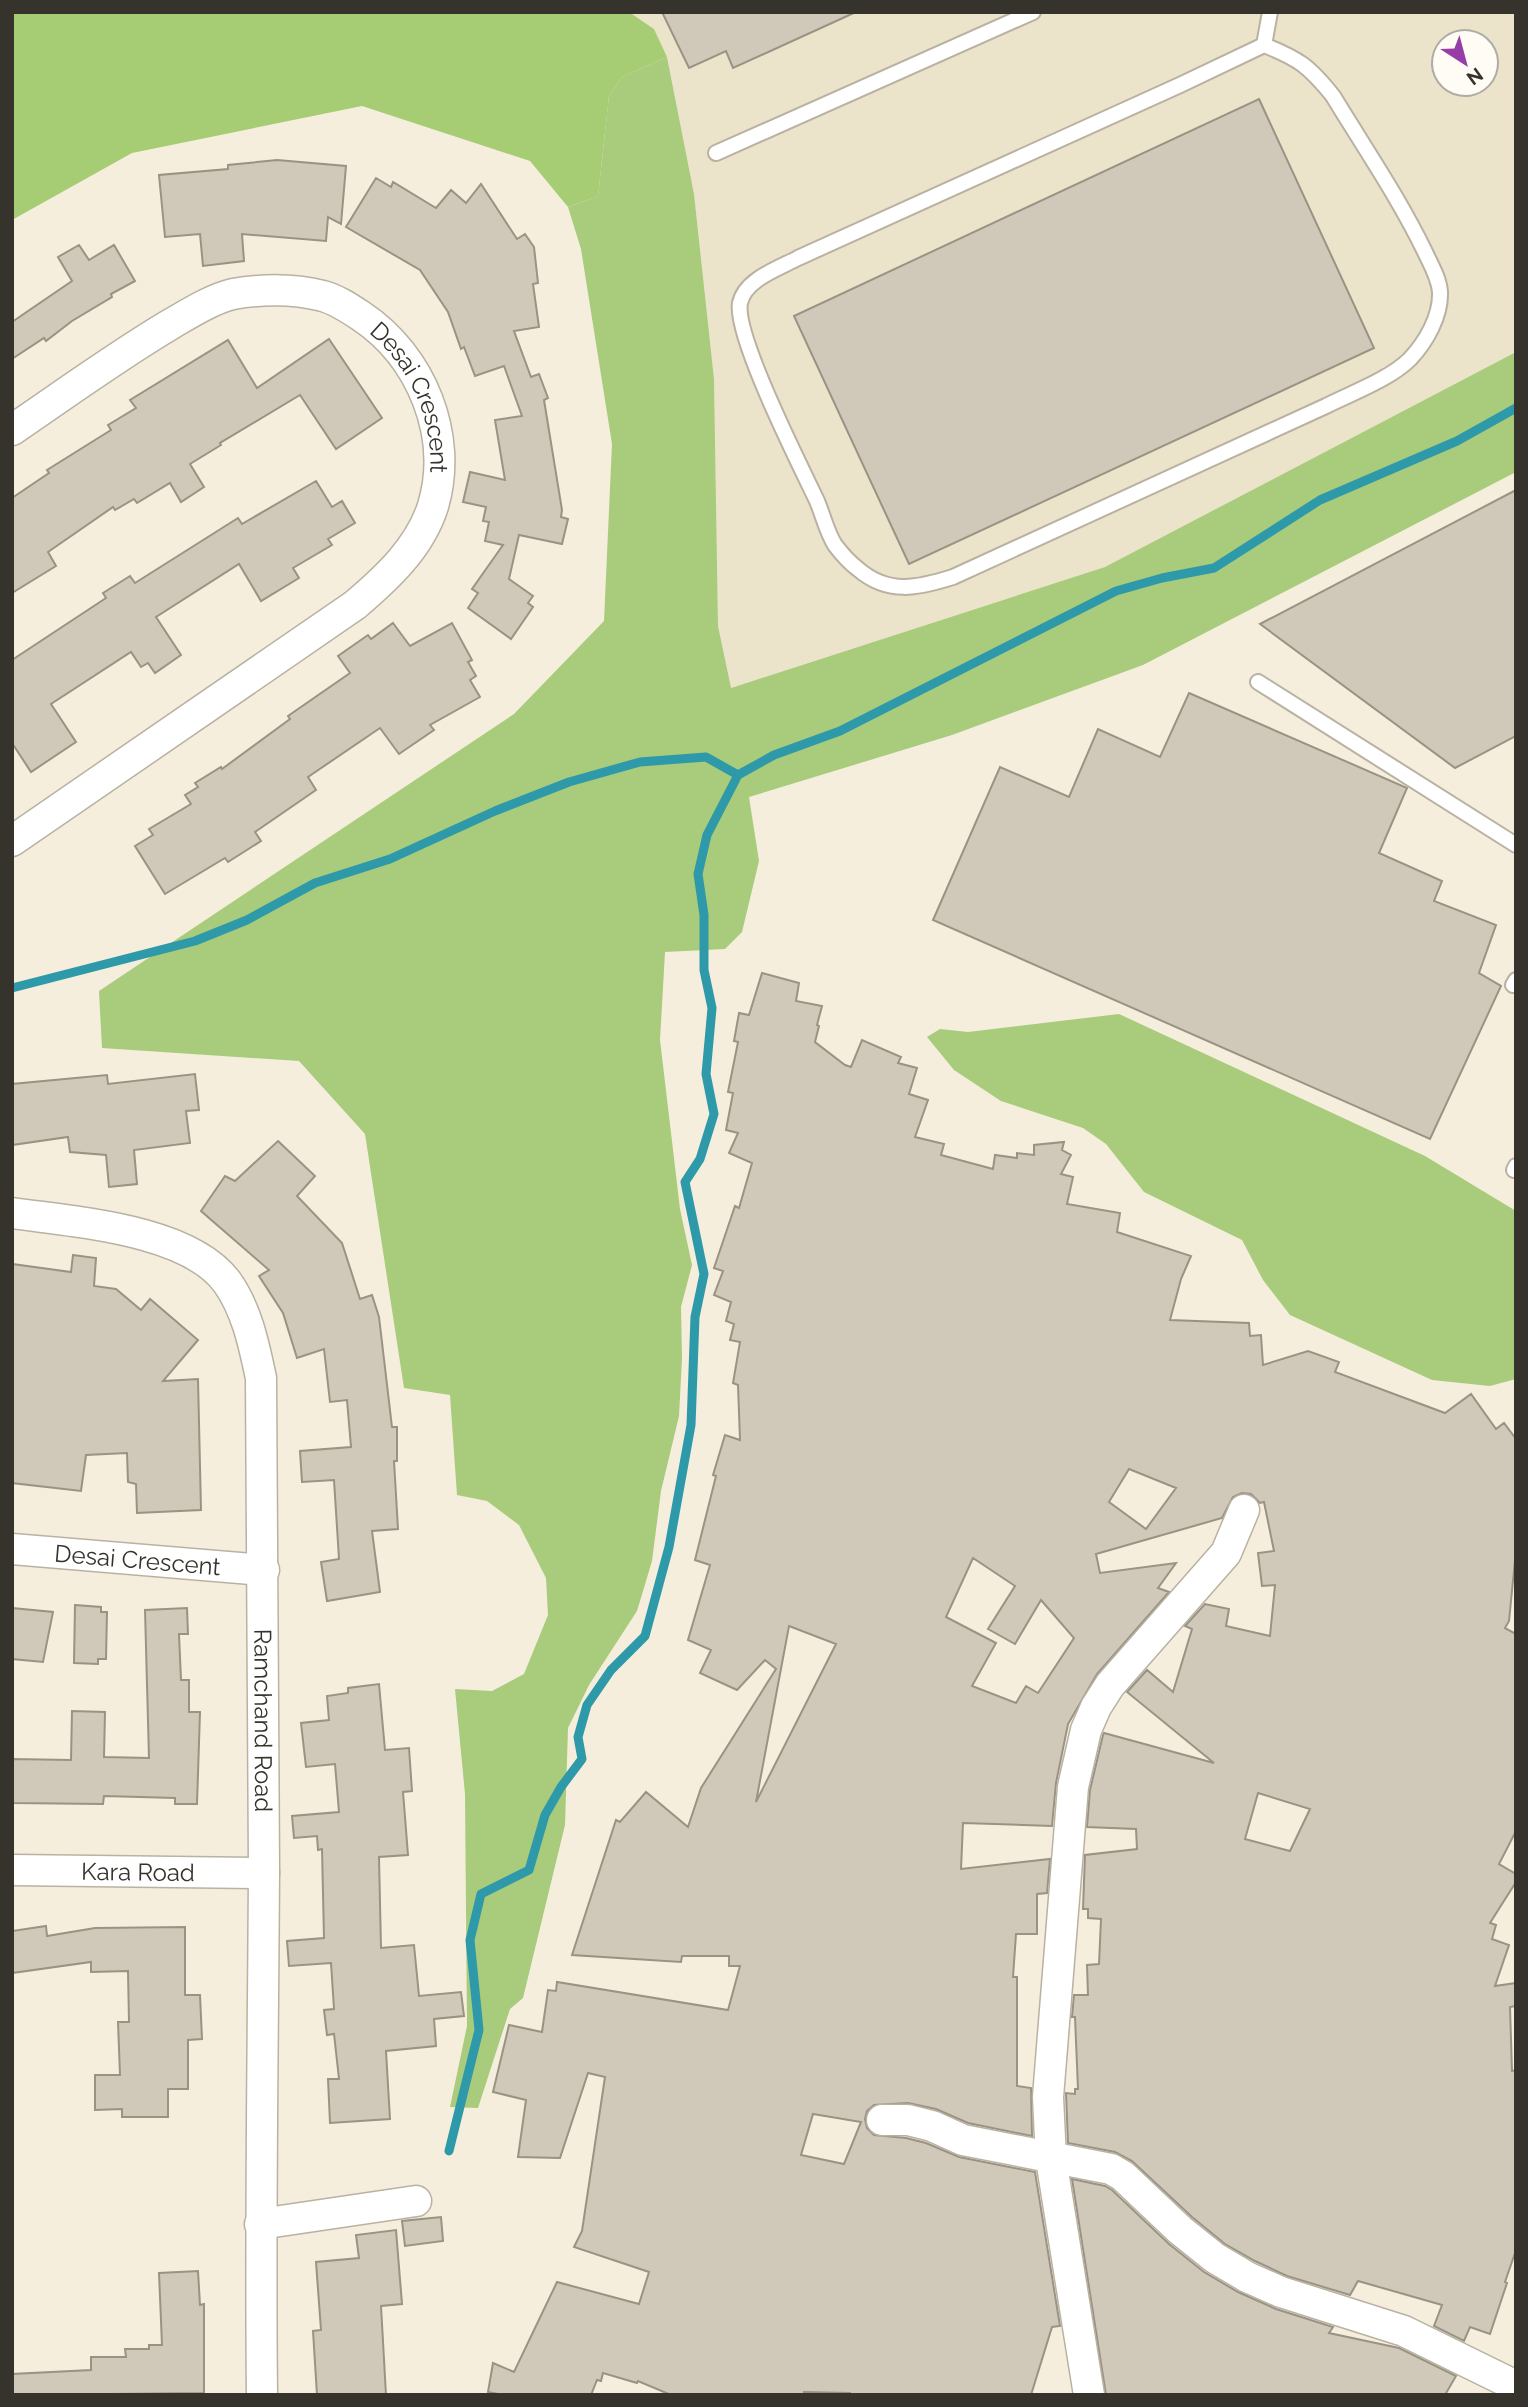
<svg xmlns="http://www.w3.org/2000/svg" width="1528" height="2407" viewBox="0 0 1528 2407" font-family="Raleway,sans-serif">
<rect width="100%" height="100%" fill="#f5eedd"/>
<!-- built -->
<path fill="#ece3cb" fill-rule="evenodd" d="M629,12H1516V352L1105,567L730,688L718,626L714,379L694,194L667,57L654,29ZM1444,42H1486V84H1444Z"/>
<!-- green -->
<g fill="#a8cb7c">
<polygon points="667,57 694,194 714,379 718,626 731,688 1105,567 1516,352 1516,472 1143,665 952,735 749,797 759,861 742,932 725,949 665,952 660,1040 680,1209 692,1265 681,1307 682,1358 679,1416 661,1491 652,1561 637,1611 589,1685 568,1728 565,1825 523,1998 510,2009 478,2108 450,2107 467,2026 465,1794 455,1689 492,1691 524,1674 548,1615 546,1578 519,1525 487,1501 457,1495 450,1395 404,1388 365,1134 299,1061 102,1048 99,991 514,714 604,621 612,444 581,249 568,207 598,196 609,96 622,77"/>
<polygon points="1119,1014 1425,1156 1516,1211 1516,1379 1490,1386 1432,1380 1290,1315 1263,1280 1242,1240 1144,1192 1106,1144 1083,1128 1001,1101 954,1070 927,1037 940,1029 968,1032"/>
</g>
<!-- forest -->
<polygon fill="#a7cd74" points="12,12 629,12 654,29 667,57 622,77 609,96 598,196 568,207 530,161 362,106 132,153 12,220"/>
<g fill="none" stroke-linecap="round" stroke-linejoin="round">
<!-- stream -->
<g stroke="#2e99a9" stroke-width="9">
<polyline points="12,988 195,941 247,920 315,883 390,859 495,811 569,782 640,762 706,757 738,775"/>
<polyline points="449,2151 479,2030 470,1940 481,1894 529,1870 545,1815 561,1787 582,1759 578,1737 587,1705 611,1670 645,1636 669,1547 691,1425 695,1317 704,1274 685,1182 700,1159 714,1114 706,1074 712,1008 704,970 704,915 698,874 707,835 738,775 774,755 840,731 1116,591 1162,578 1214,568 1320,500 1457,441 1516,408"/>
</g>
</g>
<!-- building -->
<g fill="#d0c9b9" stroke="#999383" stroke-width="2" fill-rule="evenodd">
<polygon points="662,12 856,12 733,68 726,51 689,68"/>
<polygon points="1259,99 1374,348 909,564 794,316"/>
<polygon points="277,160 346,166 341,224 328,217 326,241 242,234 244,261 203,266 200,234 165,237 159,175 228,169 228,165"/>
<polygon points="376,178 391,187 393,182 436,208 451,190 466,203 481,184 517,239 525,234 534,247 538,283 533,284 539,327 514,331 531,377 539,374 548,398 544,400 562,510 561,517 568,519 562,544 519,535 509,579 533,596 528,603 533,607 511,639 468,608 478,593 472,589 503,545 485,541 489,522 483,521 486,507 463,502 470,472 505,480 495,420 522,416 504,366 475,376 464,347 461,349 448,312 420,270 346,227"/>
<polygon points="79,245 89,260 114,245 135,281 111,294 112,297 72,321 46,341 44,338 12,359 12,322 72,281 58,257"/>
<polygon points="329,339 382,418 336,449 300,395 220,443 221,445 190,464 204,487 181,502 170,483 137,503 134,499 115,510 113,507 48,552 56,566 12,593 12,498 49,473 47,470 111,430 108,425 136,408 130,400 228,340 257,388"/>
<polygon points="316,481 332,507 342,501 355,523 328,539 332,545 293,568 299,578 261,601 239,564 156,617 181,655 155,673 148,663 141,667 131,652 51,704 76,742 31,772 12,743 12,660 106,598 103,593 130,576 135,583 238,518 242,524"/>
<polygon points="1516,490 1516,736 1455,768 1260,624"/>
<polygon points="393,623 410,646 452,623 472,660 468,662 476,676 470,680 480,697 430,725 434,730 399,754 380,728 308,777 316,790 255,832 261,841 228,862 225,858 165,894 135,846 153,835 149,829 191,804 185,795 198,787 195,783 221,767 222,769 290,719 288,716 350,673 338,656 368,635 371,639"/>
<polygon points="1189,693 1407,788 1379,853 1442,881 1434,901 1496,925 1479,973 1501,986 1430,1139 933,920 1000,767 1069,797 1098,729 1160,757"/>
<path d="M762,973L799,983L796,1001L822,1006L817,1025L819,1026L815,1042L845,1065L851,1067L862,1040L901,1057L898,1063L917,1068L909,1094L928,1100L915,1137L944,1144L941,1155L993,1169L995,1155L1017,1158V1153L1034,1155V1145L1064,1142L1062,1150L1071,1155L1061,1174L1073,1177L1067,1204L1120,1213L1117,1232L1191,1256L1181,1279L1170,1320L1249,1323L1250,1336L1261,1335L1263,1365L1308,1351L1339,1362L1335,1372L1445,1413L1471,1394L1496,1429L1504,1423L1516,1439V1550L1509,1621L1505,1628L1516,1634V1831L1499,1864L1516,1874V1882L1490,1923L1496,1925L1492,1939L1509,1945L1495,1986L1516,1983V2006L1510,2007L1512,2071L1516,2070V2250L1505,2282L1507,2283L1490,2334L1470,2327L1464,2341L1434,2326L1442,2305L1358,2281L1350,2295L1287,2276L1255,2261L1225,2244L1192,2217L1132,2161L1115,2152L1068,2143L1066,2093L1075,2094V2089H1078L1075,2017H1072L1074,1995H1088L1087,1965L1099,1964L1101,1919L1088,1918V1909H1083L1085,1855L1137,1849L1136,1829L1087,1827L1090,1790L1103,1735L1104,1733L1214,1763L1127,1692L1147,1670L1173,1692L1192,1629L1185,1626L1205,1604L1229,1609L1226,1626L1270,1636L1275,1585L1262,1586L1258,1553L1274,1551L1264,1502L1260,1503L1251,1494L1242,1493L1233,1497L1222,1518L1096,1554L1100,1573L1176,1563L1158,1588L1169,1592L1097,1674L1068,1724L1056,1783L1052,1826L963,1823L961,1869L1050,1859L1047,1893L1037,1894V1934H1016L1013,1977H1017V2086L1031,2088L1032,2136L968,2123L936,2109L908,2103L874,2105L867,2111L865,2119L867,2128L874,2135L906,2138L926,2143L959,2157L1035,2172L1060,2326L1052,2327L1031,2395H850V2393L804,2392V2395H671L638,2381L637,2383L603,2373L601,2381L597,2380L591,2395H503L488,2392L493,2363L514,2372L557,2282L639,2304L649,2272L574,2247L582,2231L605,2077L588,2073L560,2158L518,2157L526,2100L493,2092L509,2025L542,2032L548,1990L556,1991L557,1982L728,2010L740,1966H729V1956H682L681,1962L572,1955L616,1820L620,1822L646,1792L688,1827L701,1788L776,1669L765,1660L737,1690L700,1673L711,1650L688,1640L710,1565L695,1560L716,1476L713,1475L725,1435L740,1440L738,1385L733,1383L740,1342L730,1340L734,1324L726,1321L731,1302L714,1295L723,1271L714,1268L735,1206L739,1208L752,1163L729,1153L738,1133L726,1130L733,1093L728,1092L738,1042L734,1041L739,1013L749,1015ZM1129,1469L1176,1488L1146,1529L1109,1502ZM973,1558L1015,1586L988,1629L1015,1644L1041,1600L1074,1638L1038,1693L1026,1686L1016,1703L972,1686L996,1643L946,1617ZM789,1626L836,1644L756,1802ZM1258,1793L1310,1809L1290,1851L1245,1839ZM813,2114L861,2122L844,2164L801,2155Z"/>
<polygon points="195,1074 199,1110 186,1111 190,1143 134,1150 137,1184 109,1187 106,1155 70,1152 68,1137 12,1145 12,1084 107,1075 108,1084"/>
<polygon points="278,1141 315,1176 297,1196 342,1243 360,1299 372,1295 379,1317 392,1427 397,1427 397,1461 394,1461 398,1529 372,1531 380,1592 327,1601 321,1562 339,1559 334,1480 302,1482 300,1451 351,1447 347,1400 330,1402 324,1349 297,1358 283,1313 259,1276 269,1270 201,1211 225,1176 235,1181"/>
<polygon points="73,1255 96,1258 94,1286 116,1289 141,1310 150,1299 198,1340 163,1381 198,1379 201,1510 137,1513 136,1484 128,1482 127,1453 86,1455 81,1491 12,1483 12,1264 71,1272"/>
<polygon points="75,1605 101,1607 101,1612 107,1612 106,1659 98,1659 98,1664 74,1663"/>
<polygon points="12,1608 53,1612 43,1662 12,1659"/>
<polygon points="187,1608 188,1634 179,1634 181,1680 189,1680 189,1712 200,1712 197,1804 175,1804 175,1798 104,1796 103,1804 12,1803 12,1759 71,1760 72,1711 105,1712 104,1757 149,1758 145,1610"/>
<polygon points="379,1684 385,1750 409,1748 412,1791 403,1792 408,1855 379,1857 381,1948 414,1945 419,1996 461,1992 464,2016 434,2019 436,2046 386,2051 390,2119 330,2123 328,2079 339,2079 334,2034 327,2035 324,2010 334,2009 331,1963 289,1966 287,1941 324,1938 322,1849 318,1850 317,1836 294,1838 292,1816 339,1812 335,1764 306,1767 301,1723 329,1720 327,1696 348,1693 348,1688"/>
<polygon points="46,1926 47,1936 95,1928 185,1927 185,1995 200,1995 202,2039 188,2040 188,2089 168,2089 168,2117 122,2117 122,2109 95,2110 95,2075 120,2075 118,2022 129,2022 128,1971 91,1972 91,1962 12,1973 12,1931"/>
<polygon points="1072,2179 1105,2186 1112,2190 1169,2244 1204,2272 1238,2292 1276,2309 1333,2327 1329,2333 1399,2348 1456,2376 1445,2395 1106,2395"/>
<polygon points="441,2217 443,2241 405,2246 402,2221"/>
<polygon points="396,2230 402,2304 381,2306 386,2395 317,2395 313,2331 321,2330 316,2262 359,2258 356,2235"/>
<polygon points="198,2271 200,2305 204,2304 204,2393 12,2395 12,2374 91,2370 91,2357 126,2357 125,2349 149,2349 149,2345 162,2345 159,2273"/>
</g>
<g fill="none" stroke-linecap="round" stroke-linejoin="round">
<!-- service casing -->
<g stroke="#b9b2a2" stroke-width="18">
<g id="service">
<path d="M1264,45C1299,59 1309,66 1333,96C1364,147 1399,198 1425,252C1431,265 1439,278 1440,292C1441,316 1426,342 1410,359C1390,379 1352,393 1326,406L953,577C918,588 888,595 858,569C850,563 841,553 835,545C827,533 823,515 817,501C800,465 734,335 740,303C745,279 780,268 798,258L1180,85Z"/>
<polyline points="1264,45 1270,12"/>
<polyline points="716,153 1033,12"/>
<polyline points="1258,682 1516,845"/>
<polyline points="1513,985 1516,980"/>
<polyline points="1514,1170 1516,1166"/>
</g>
</g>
<!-- minor casing -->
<g stroke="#b9b2a2" stroke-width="33">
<g id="minor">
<path id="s1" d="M12,430C65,394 117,356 171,324C190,313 212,299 233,294C262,289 295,289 323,296C337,300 349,308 361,316C421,356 454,435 433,506C420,547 388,577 355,605L12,841"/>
<path id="s2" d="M12,1213C74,1222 188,1229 227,1282C247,1310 254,1345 261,1378C263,1542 264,1706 264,1870C263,2045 260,2220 262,2395"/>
<path id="s3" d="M12,1549L264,1570"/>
<path id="s4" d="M12,1870L264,1873"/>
<polyline points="882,2120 908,2120 932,2126 963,2140 1111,2169 1123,2176 1180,2230 1215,2258 1247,2277 1281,2292 1404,2331 1516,2386"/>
<polyline points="260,2224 416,2201"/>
<polyline points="1089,2395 1051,2159 1048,2097 1073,1787 1086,1730 1096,1707 1110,1685 1226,1553 1244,1510"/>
</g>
</g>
<!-- service -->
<use href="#service" stroke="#fff" stroke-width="14"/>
<!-- minor -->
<use href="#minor" stroke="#fff" stroke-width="30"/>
</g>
<g text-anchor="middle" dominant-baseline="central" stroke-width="5" stroke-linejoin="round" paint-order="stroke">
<!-- street labels -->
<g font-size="24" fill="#36332d" stroke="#fefcf5">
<text stroke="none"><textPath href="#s1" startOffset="494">Desai Crescent</textPath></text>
<text stroke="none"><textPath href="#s3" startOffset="126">Desai Crescent</textPath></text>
<text stroke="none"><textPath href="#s2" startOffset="676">Ramchand Road</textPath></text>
<text stroke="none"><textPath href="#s4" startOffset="126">Kara Road</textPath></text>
</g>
</g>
<!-- border -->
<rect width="1528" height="2407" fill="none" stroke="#36332d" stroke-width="28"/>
<!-- north arrow -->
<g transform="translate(1465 63) rotate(144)"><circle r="33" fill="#fefcf5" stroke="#aeaca5" stroke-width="2"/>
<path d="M0-5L12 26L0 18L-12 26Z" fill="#973da8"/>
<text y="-10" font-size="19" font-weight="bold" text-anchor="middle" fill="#36332d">N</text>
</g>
</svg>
